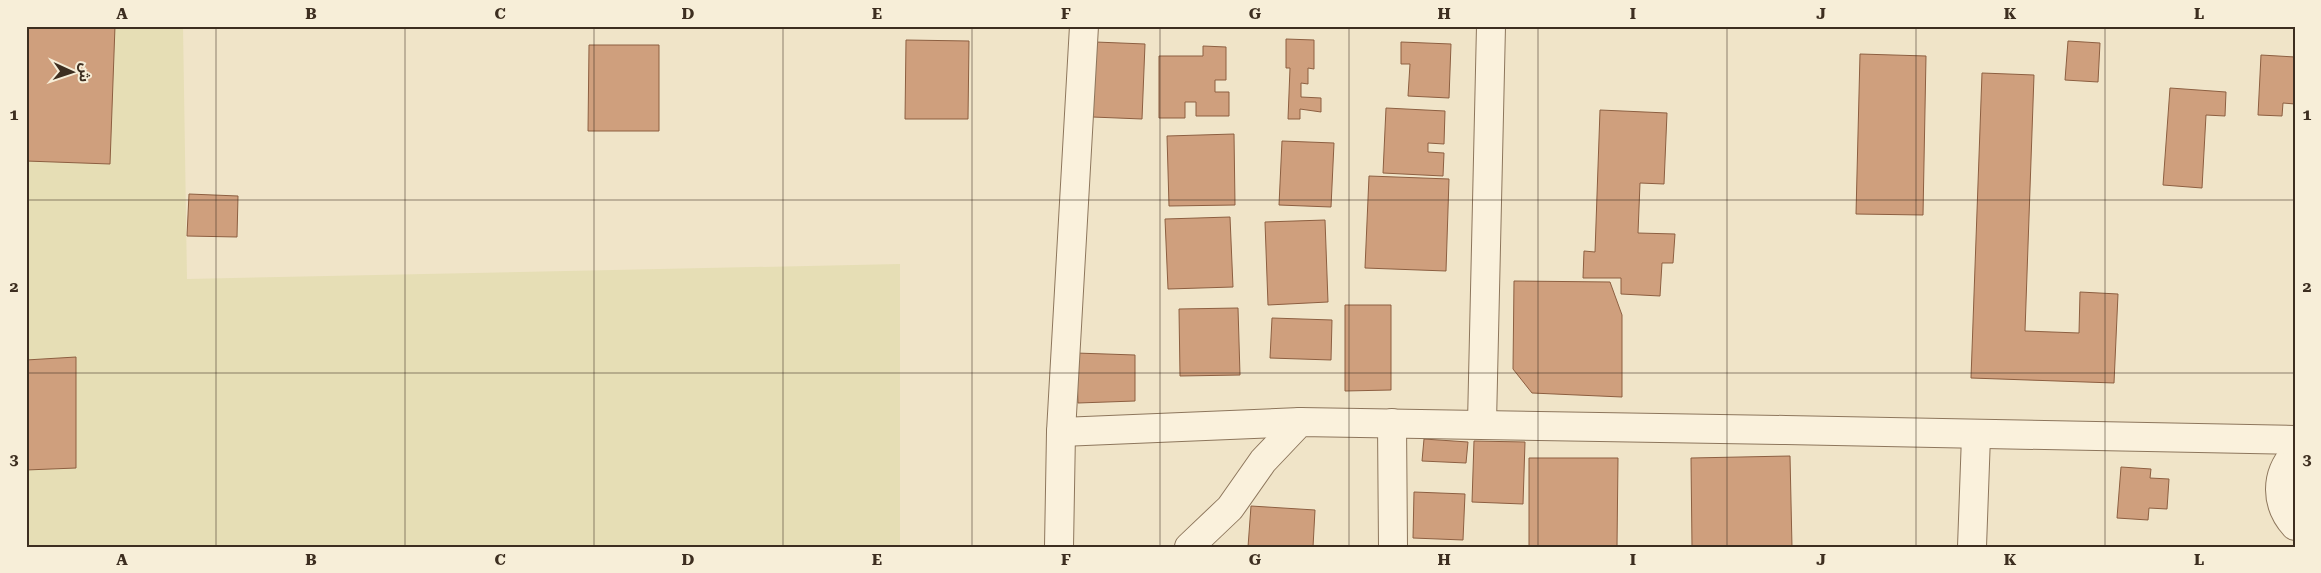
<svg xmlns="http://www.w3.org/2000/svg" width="2321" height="573" viewBox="0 0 2321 573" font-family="'Roboto Serif','Noto Sans Arabic',serif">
<rect width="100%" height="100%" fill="#f0e4c8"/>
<!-- farmland -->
<polygon fill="#e6deb5" points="26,26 183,26 187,279 900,264 900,547 26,547"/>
<!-- building -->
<g fill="#cf9f7d" stroke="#8d5f41">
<polygon points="26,26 115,26 110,164 26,161"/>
<polygon points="1286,39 1314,40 1314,69 1308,68 1308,84 1301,83 1301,97 1321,98 1321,112 1300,109 1300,119 1288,119 1290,68 1286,68"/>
<polygon points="906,40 969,41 968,119 905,119"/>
<polygon points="1071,41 1145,44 1142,119 1068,116"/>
<polygon points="2068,41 2100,43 2098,82 2065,80"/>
<polygon points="1401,42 1451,44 1449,98 1408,96 1410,64 1401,64"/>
<polygon points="589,45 659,45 659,131 588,131"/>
<polygon points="1203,46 1226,47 1226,80 1215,80 1215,92 1229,92 1229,116 1196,116 1196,102 1185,102 1185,118 1159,118 1159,56 1203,56"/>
<polygon points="1860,54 1926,56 1923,215 1856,214"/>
<polygon points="2261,55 2295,57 2295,104 2283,103 2282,116 2258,115"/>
<polygon points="1982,73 2034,75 2025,331 2079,333 2080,292 2118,294 2114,383 1971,378"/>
<polygon points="2170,88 2226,92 2225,116 2206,115 2202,188 2163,185"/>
<polygon points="1386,108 1445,111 1444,144 1428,143 1428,152 1444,153 1443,176 1383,173"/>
<polygon points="1600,110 1667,113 1664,184 1640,183 1638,233 1675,234 1673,263 1662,263 1660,296 1621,294 1621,278 1583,278 1584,251 1595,252"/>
<polygon points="1234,134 1235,205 1169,206 1167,136"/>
<polygon points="1282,141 1334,143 1331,207 1279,205"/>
<polygon points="1369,176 1449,179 1446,271 1365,268"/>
<polygon points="189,194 238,196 237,237 187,236"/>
<polygon points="1230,217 1233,287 1168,289 1165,219"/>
<polygon points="1325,220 1328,302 1268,305 1265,222"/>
<polygon points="1514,281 1610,282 1622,315 1622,397 1532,393 1513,369"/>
<polygon points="1345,305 1391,305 1391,390 1345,391"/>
<polygon points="1238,308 1240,375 1180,376 1179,309"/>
<polygon points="1272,318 1332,320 1331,360 1270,358"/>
<polygon points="1076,353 1135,355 1135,401 1078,403"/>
<polygon points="76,357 76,468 26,470 26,360"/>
<polygon points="1424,439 1468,442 1466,463 1422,461"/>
<polygon points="1474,441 1525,442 1523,504 1472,502"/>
<polygon points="1790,456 1792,547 1692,547 1691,458"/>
<polygon points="1529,458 1618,458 1617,547 1529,547"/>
<polygon points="2121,467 2151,469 2150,478 2169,479 2167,509 2149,508 2148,520 2117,518"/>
<polygon points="1414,492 1465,494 1463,540 1413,538"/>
<polygon points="1251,506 1315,510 1313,547 1248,547"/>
</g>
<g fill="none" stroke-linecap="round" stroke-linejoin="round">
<!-- minor casing -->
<g stroke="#8d765c" stroke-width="30">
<g id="minor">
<polyline points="1392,423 1393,547"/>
<polyline points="1482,423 1491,26"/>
<polyline points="1061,432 1300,422"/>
<path d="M2295,453C2275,475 2275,504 2295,526"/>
<polyline points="1059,547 1061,432 1084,26"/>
<path d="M1189,547L1230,508L1263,461L1300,422C1632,425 1963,435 2295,440"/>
<polyline points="1972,547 1976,436"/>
</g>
</g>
<!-- minor -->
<use href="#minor" stroke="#faf1dc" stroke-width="28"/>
</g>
<!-- grid -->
<path fill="none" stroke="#3d2e20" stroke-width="1" stroke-opacity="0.55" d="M216,26V547M405,26V547M594,26V547M783,26V547M972,26V547M1160,26V547M1349,26V547M1538,26V547M1727,26V547M1916,26V547M2105,26V547M26,200H2295M26,373H2295"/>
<!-- border -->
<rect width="2321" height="573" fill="none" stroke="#f7eed8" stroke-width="55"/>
<!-- north arrow -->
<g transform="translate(72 72) rotate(93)" stroke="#f7eed8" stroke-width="4" paint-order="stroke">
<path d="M0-4L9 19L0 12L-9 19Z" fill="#3d2e20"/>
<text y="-8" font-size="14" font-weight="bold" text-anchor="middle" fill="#3d2e20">ش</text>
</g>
<rect x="28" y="28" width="2266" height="518" fill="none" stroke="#3d2e20" stroke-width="2"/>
<g font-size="16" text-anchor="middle" font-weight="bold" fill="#3d2e20">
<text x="122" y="19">A</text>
<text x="311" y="19">B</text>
<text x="500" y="19">C</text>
<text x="688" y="19">D</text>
<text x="877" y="19">E</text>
<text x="1066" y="19">F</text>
<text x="1255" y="19">G</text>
<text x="1444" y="19">H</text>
<text x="1633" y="19">I</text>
<text x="1821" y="19">J</text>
<text x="2010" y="19">K</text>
<text x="2199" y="19">L</text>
<text x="14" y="120">1</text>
<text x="2307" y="120">1</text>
<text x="14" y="292">2</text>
<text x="2307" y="292">2</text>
<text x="14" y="465">3</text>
<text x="2307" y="465">3</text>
<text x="122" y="565">A</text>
<text x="311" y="565">B</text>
<text x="500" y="565">C</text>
<text x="688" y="565">D</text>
<text x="877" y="565">E</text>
<text x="1066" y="565">F</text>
<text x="1255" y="565">G</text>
<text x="1444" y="565">H</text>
<text x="1633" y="565">I</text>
<text x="1821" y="565">J</text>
<text x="2010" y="565">K</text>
<text x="2199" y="565">L</text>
</g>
</svg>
